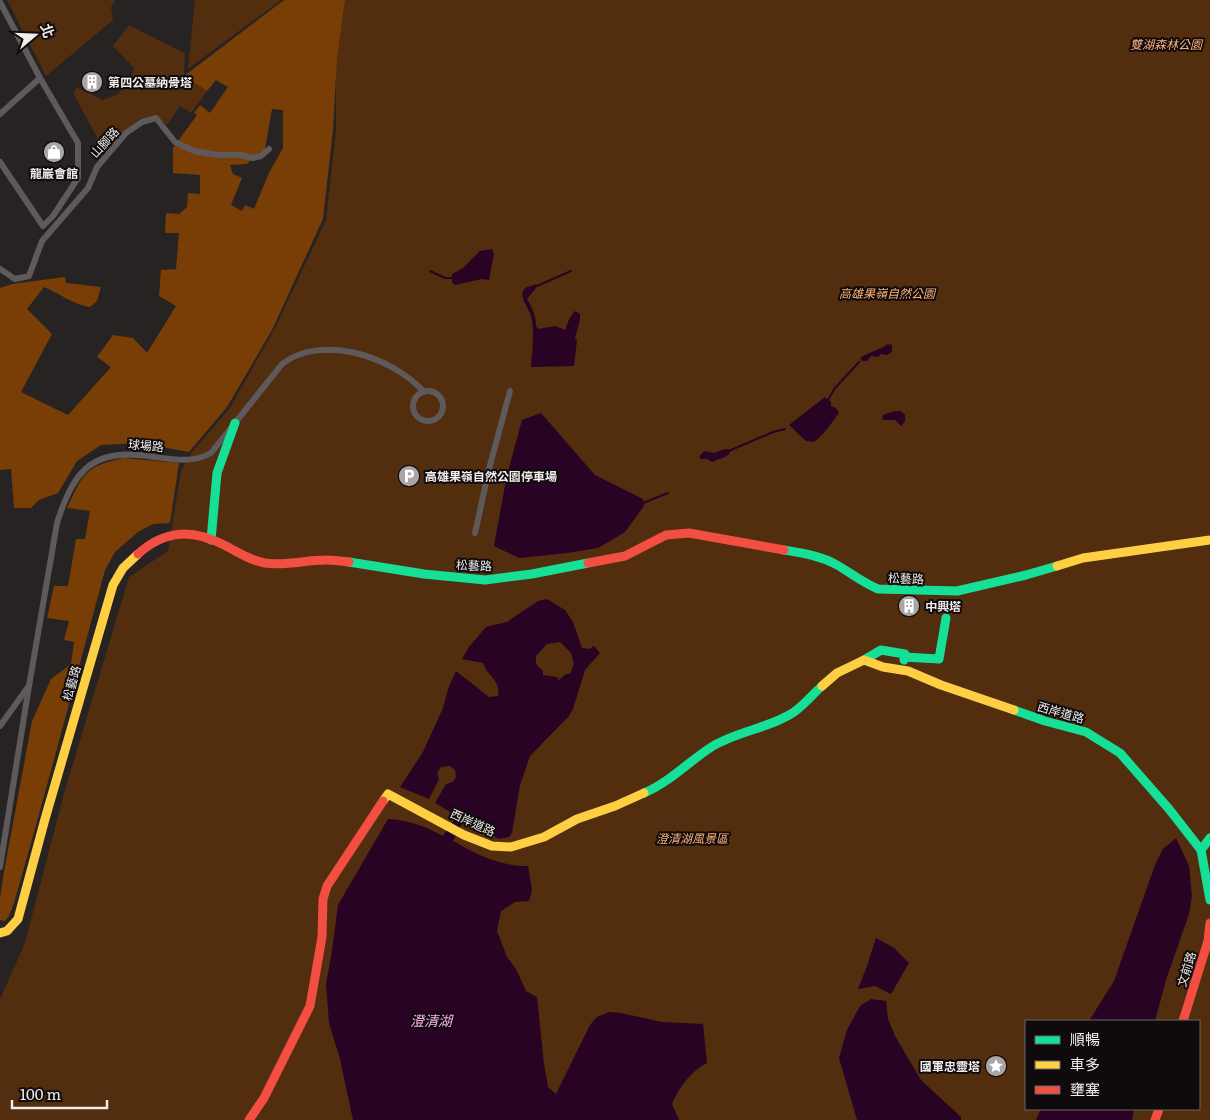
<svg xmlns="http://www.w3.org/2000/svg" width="1210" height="1120" viewBox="0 0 1210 1120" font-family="Literata,'Noto Sans TC',serif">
<rect width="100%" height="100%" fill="#282323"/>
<!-- green -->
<g fill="#522d0e" fill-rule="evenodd">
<polygon points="7,0 115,0 111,7 113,20 46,76"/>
<polygon points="195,0 281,0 188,69"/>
<path d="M344,0H1210V1120H0V999L25,943L63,797L129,577L168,551L181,471L192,452L230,408L275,328L326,220L336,130V55ZM1026,1021H1199V1109H1026Z"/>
<polygon points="129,25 185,53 184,76 207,91 191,113 180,106 167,125 155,115 140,119 126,131 101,156 97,155 94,149 97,137 73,93 77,87 103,100 118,94 135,69 113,46"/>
</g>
<!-- forest -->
<g fill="#783e05" fill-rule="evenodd">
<path d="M284,0H345L337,59L333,130L323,219L272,330L227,407L189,452L140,443L101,445L77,461L58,493L39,500L31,508H14L11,469L0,470V288L12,284L65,277L66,283L101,287L97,301L90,307C76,306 59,293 44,287L27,309L52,334L21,392L68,415L111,367L97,357L113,335L133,338L147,353L176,306L159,296L161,270L176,269L179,233H165L166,213L179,214L187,207L188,193L200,194V175L173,173V148L197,115L194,113L200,105L210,113L228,87L216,80L207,91L184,76ZM272,109L283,110V148L269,173L254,209L245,205L242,211L231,205L242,178L233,174L230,165L247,164L252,159L201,153L200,156V152L255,157L265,149Z"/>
<path d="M124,458L179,463L170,523L153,524L138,532L115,552L105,570C75,681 46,792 14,903L9,916L5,921L0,920V899L4,872L32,721L51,679L71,664L74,642L64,640L69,621L47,618L54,586H68L76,539H85L90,511L67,508C83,474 85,466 124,458Z"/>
</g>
<!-- water -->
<g fill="#280323" fill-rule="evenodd">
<polygon points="492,249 494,254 489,280 482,279 455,285 452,282 452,274 463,268 480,251"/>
<path d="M536,284V288L527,299C532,307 536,316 536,326L538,329L555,326L565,330L570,317L575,311L580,314V320L575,338L577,340L574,366L531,367C532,351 535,331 531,316C529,309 520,298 523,291C524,287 532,286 536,284Z"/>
<path d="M888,344L892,345V352L887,355L880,354L879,357L871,356L867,361H862L860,358C869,352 879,350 888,344Z"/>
<path d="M825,397L831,402V406L836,408L839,413C831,423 825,434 814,442L806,441L789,425Z"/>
<polygon points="895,411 901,411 905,415 905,421 901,426 895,420 884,420 882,418 883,415"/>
<polygon points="541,413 595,475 643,499 644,506 625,532 598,548 567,553 519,558 494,546 507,475 522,420"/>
<polygon points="725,449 732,450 727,456 712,462 707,459 701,459 699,457 704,451 714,453"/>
<path d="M547,599L565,610L573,622L582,648L589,649L594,646L600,653L585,670L573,709L569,716L530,756L520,785L512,833L509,837L499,839L464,819L453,841C476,854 502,867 528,866L532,890L529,901L515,902L501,911L497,931L507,957L516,969L526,991L537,997L544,1064L548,1087L556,1094L590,1025L597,1017L609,1012L621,1013L662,1022L703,1024L707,1063C691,1071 679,1087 672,1104L679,1120H353L340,1059L329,1023L326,984L332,951L338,905L388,819C408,820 425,826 443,836L457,816L435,803L446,784L453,782L456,777L455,770L450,766L441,767L437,773L439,779L429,799L400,787L423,752L443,708L448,689L456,671L489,697L498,696C501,680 487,676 483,663L462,659L469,647L486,627L507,622L538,601ZM560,642L571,653L574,664L570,674H566L559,680L557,677L543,675V671L536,664V656L547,644Z"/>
<polygon points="1176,838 1189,866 1192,896 1189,914 1166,980 1155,1021 1089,1021 1114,981 1155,865 1163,849"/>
<polygon points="876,938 894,948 909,963 891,994 875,986 858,989 867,966"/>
<polygon points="871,999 886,1001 888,1019 895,1036 921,1080 961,1117 961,1120 857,1120 839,1058 847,1030 860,1006"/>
<polygon points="1041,1109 1134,1109 1132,1120 1036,1120"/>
</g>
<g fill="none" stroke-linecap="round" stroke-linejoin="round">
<!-- stream -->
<g stroke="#280323" stroke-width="2">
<polyline points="430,271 445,278 452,278"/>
<polyline points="537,286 571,271"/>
<polyline points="828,400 835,388 859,362"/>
<polyline points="731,450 773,432 785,429"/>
<polyline points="643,503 668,493"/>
</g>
<!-- street -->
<g stroke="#5e5a5b" stroke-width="6">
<polyline points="0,2 40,78 78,143 78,178 53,216 43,226 0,162"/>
<polyline points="0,114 40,78"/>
<polyline points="0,269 15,279 29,276 42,241 88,188 97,167 126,133 142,122 156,118 175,142 194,151 218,155 241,155 253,158 261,156 269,149"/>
<circle cx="428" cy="406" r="15"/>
<polyline points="475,533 489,469 510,391"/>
<polyline points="0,726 28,687"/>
<path d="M0,867L29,686L57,523C75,467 94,447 155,457C176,460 193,463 211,453L282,364C322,333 393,357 424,392"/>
</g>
<!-- fast -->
<g stroke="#16e098" stroke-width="9">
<polyline points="211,540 217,473 235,423"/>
<path d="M784,550C802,553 822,556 837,565C851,573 863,583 878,589L957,591L1026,575L1057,566"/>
<polyline points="349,562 424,574 485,580 532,574 588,563"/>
<polyline points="904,657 939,659 946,618"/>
<polyline points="864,660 881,650 905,654 904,660"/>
<polyline points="1014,710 1045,721 1086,732 1120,753 1169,809 1201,850 1210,900"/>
<path d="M644,793C670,782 689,761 713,746C738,731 770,728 794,712C804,705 813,694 822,686"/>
<polyline points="1201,850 1210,838"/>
</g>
<!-- slow -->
<g stroke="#ffcf43" stroke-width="9">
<polyline points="1057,566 1083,558 1210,540"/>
<polyline points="822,686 837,673 864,660 883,667 908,671 941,685 1014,710"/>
<polyline points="383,801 388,794 464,835 492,846 511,847 544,837 577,819 615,806 644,793"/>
<polyline points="0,933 7,931 18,919 45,819 113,585 123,568 138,554"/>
</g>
<!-- jam -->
<g stroke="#f24e42" stroke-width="9">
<path d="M138,554C166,529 193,529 226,546C239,553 250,560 265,563C285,566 306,560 326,560C334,560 341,561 349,562"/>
<polyline points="588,563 625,556 666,535 689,533 784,550"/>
<polyline points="1183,1021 1208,941 1210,923"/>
<polyline points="249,1120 264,1098 310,1006 322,937 323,899 327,886 383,801"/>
<polyline points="1155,1120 1159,1109"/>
</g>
</g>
<!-- icons -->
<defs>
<g id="building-disc" transform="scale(1.125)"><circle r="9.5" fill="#aba6a6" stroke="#0f0b0c"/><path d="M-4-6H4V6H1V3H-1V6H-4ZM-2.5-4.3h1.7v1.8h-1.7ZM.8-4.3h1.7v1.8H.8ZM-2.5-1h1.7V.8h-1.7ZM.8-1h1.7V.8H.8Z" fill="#fff"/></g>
<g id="shop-disc" transform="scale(1.125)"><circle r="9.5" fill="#aba6a6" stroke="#0f0b0c"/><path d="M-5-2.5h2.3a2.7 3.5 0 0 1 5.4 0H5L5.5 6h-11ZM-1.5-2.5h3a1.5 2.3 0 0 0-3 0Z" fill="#fff"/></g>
<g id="parking-disc" transform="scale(1.125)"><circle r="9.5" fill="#aba6a6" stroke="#0f0b0c"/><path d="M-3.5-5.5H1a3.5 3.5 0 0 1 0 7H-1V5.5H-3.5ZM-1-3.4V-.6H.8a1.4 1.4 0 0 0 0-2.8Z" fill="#fff"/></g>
<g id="sight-disc" transform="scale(1.125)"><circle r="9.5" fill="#aba6a6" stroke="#0f0b0c"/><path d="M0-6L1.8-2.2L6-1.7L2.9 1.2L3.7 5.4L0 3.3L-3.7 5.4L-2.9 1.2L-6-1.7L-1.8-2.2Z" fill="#fff"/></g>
</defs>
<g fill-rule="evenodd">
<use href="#building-disc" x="92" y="82"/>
<use href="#shop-disc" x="54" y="152"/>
<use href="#parking-disc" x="409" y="476"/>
<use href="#building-disc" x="909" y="606"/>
<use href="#sight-disc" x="996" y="1066"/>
</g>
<g text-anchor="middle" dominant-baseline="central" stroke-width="4" stroke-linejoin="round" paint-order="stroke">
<!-- park labels -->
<g font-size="12" font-style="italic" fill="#fdb07a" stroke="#0f0b0c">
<text x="1166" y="44">雙湖森林公園</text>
<text x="887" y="293">高雄果嶺自然公園</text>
<text x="692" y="838">澄清湖風景區</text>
</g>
<!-- poi labels -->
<g font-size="12" font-weight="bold" fill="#f2ecec" stroke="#0f0b0c" text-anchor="start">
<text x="108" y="82">第四公墓納骨塔</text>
<text x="54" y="173" text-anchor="middle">龍巖會館</text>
<text x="425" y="476">高雄果嶺自然公園停車場</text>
<text x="925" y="606">中興塔</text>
<text x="980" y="1066" text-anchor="end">國軍忠靈塔</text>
</g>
<!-- street labels -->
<g font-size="12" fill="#f2ecec" stroke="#0f0b0c">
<text transform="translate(104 142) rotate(-48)">山腳路</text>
<text transform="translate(146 445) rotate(5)">球場路</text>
<text transform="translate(474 565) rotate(2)">松藝路</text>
<text transform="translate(906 578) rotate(2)">松藝路</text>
<text transform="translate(71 683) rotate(-74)">松藝路</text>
<text transform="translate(1061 712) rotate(16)">西岸道路</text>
<text transform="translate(473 822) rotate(25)">西岸道路</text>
<text transform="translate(1186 969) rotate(-73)">文前路</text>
</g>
<!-- water labels -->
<g font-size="14" font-style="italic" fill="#fab0eb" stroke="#0f0b0c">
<text x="431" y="1020">澄清湖</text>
</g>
</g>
<!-- legend -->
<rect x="1025" y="1020" width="175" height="90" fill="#0f0b0c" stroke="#6a6566"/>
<rect x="1035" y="1036" width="25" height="8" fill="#16e098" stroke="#6a6566"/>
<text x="1070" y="1045" font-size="15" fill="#f2ecec">順暢</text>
<rect x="1035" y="1061" width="25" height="8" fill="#ffcf43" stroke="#6a6566"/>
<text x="1070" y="1070" font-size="15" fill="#f2ecec">車多</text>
<rect x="1035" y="1086" width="25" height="8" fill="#f24e42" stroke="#6a6566"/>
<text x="1070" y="1095" font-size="15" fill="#f2ecec">壅塞</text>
<!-- north arrow -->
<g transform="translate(35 35) rotate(71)" stroke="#0f0b0c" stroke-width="4" paint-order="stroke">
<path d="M0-4L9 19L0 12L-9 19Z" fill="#f2ecec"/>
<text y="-8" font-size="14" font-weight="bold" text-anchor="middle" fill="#f2ecec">北</text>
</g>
<!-- scale -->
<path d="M12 1100v8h95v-8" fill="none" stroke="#f2ecec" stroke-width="2.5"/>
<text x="20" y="1100" font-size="15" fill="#f2ecec" stroke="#0f0b0c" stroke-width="4" paint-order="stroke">100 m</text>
</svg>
